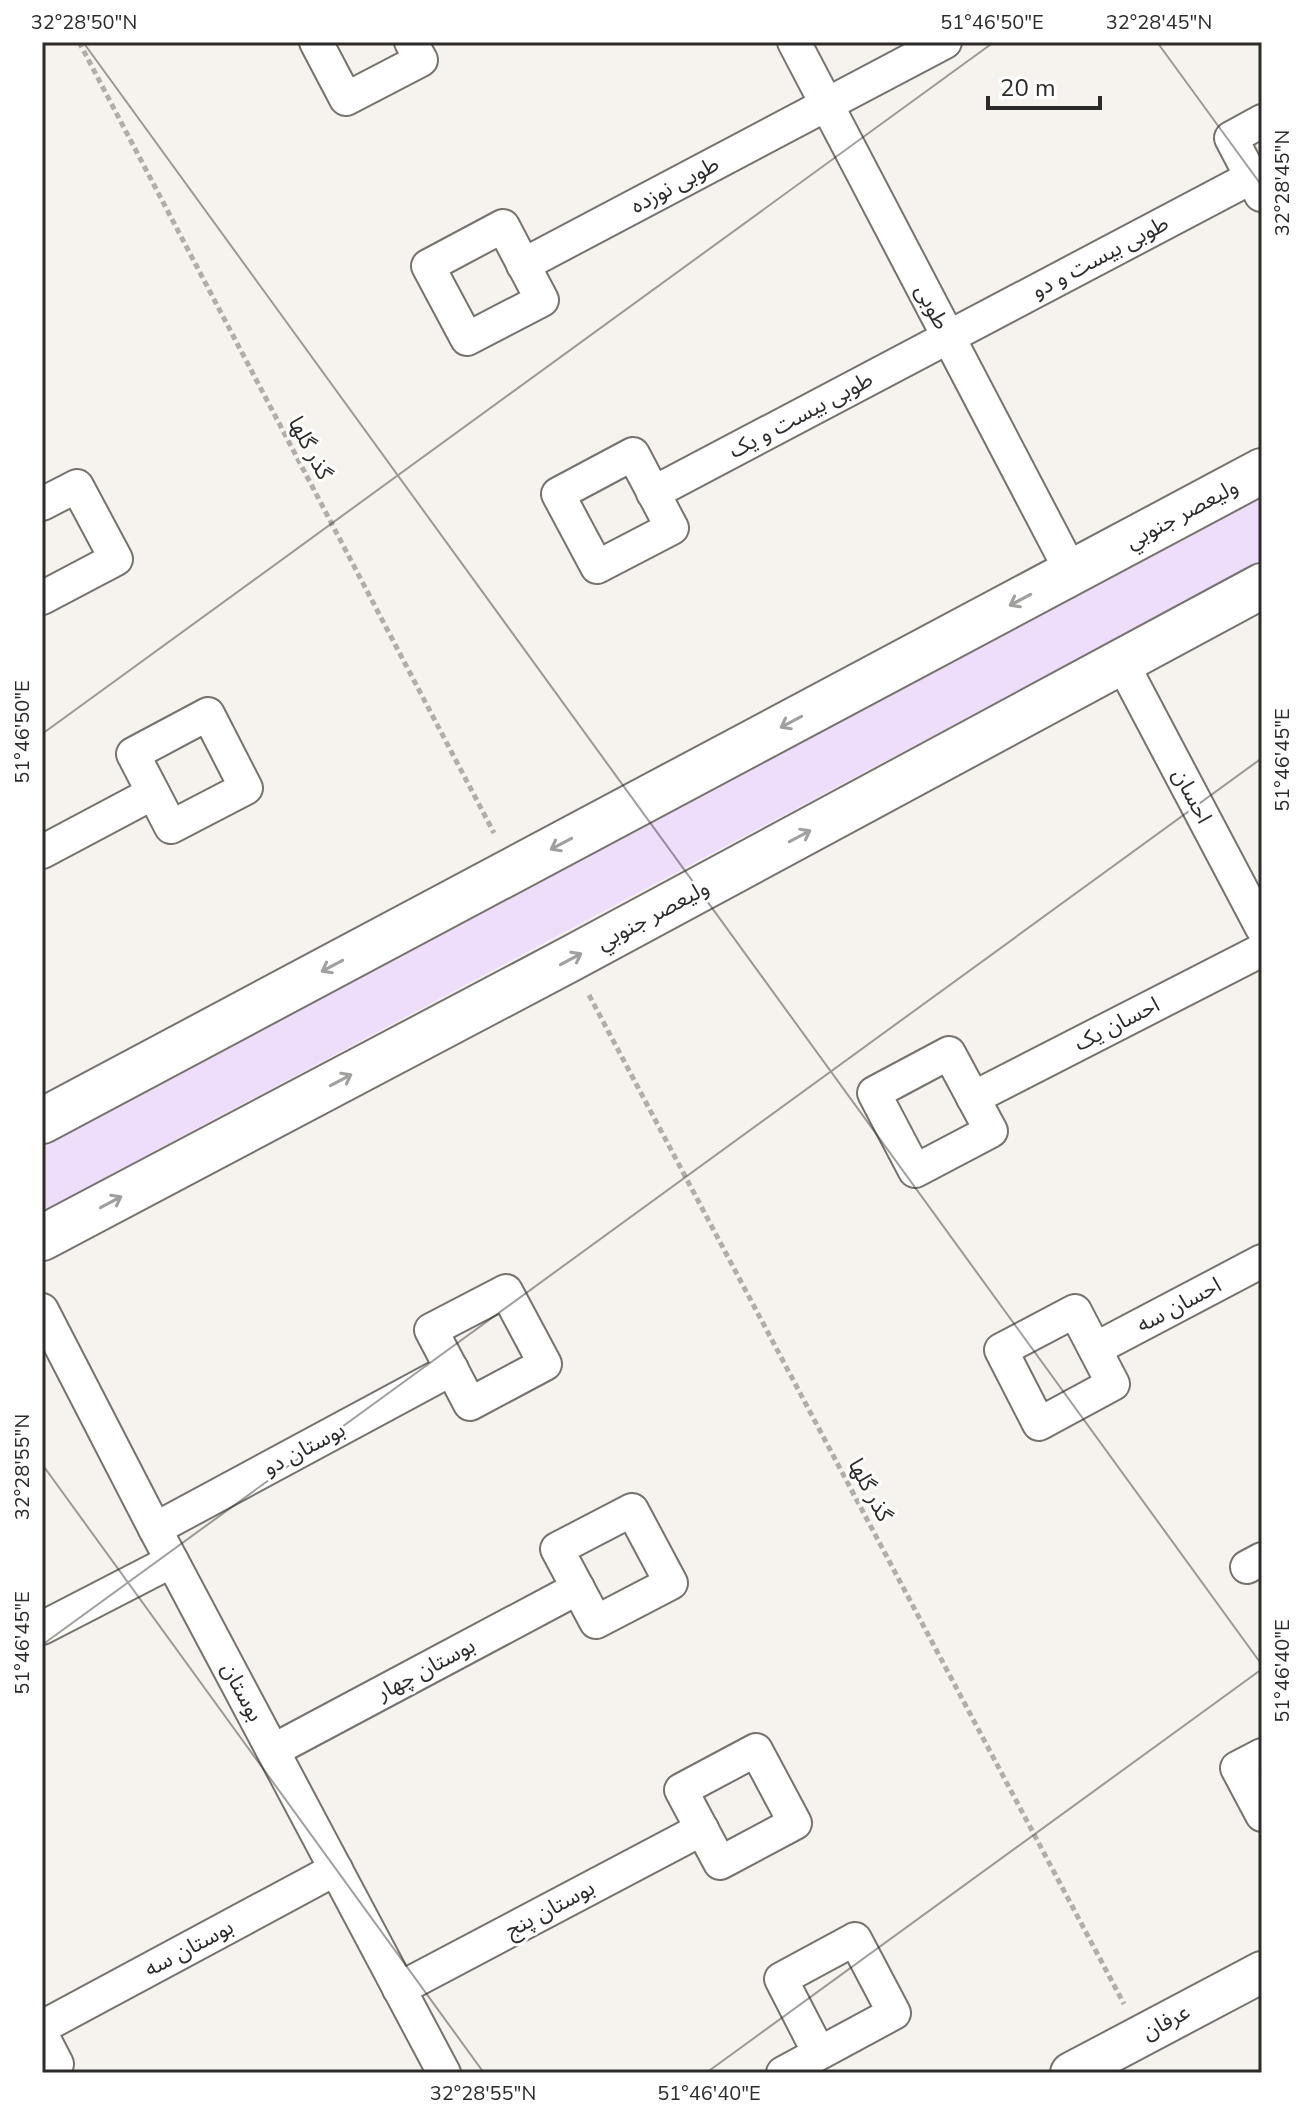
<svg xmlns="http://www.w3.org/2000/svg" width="1304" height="2115" viewBox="0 0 1304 2115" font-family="'Nunito Sans','Noto Sans Arabic',sans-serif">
<rect width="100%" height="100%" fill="#f6f3ee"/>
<!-- green -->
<polygon fill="#efdefb" points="1262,498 1262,560 42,1211 42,1140"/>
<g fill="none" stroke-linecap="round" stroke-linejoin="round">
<!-- minor casing -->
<g stroke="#76736f" stroke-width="36">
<g id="minor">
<polyline points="316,42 346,99 421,60 411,42"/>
<polyline points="794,42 1072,573"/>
<polyline points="1261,195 1231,138 1262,121"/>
<polygon points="503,226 542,300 467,339 428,266"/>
<polyline points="523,265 945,42"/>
<polygon points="633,454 672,528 597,567 558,494"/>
<polyline points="653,493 1252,177"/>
<polyline points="42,504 77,486 116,559 42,598"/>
<polyline points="1122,663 1262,928"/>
<polygon points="208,714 246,788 171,827 133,754"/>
<polyline points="42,852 153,793"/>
<polygon points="949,1053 991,1131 915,1171 874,1093"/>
<polyline points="973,1098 1262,950"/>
<polygon points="506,1291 545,1364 470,1404 431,1330"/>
<polyline points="42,1310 155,1529 444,2073"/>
<polygon points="1075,1311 1113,1384 1039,1424 1001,1350"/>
<polyline points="1095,1349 1262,1261"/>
<polygon points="632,1510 671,1583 596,1622 557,1549"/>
<polyline points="155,1529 452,1369"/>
<polyline points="1247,1567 1262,1559"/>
<polyline points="42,1628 172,1561"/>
<polyline points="274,1750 578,1588"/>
<polygon points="756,1750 795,1823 720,1863 681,1790"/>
<polyline points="1262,1755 1237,1768 1262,1815"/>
<polyline points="399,1989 702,1829"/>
<polyline points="42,2027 336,1869"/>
<polyline points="42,2035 57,2064 42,2072"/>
<polyline points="783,2073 894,2013 855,1939 781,1979 819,2053"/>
</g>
</g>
<!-- tertiary casing -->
<g stroke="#76736f" stroke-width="44">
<polyline id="tertiary" points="1071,2073 1262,1972"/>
</g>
<!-- secondary casing -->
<g stroke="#76736f" stroke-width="48">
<g id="secondary">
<polyline points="42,1121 1262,471"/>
<polyline points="42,1238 570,959 1262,586"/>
</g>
</g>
<!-- path -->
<g stroke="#b1aeaa" stroke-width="5" stroke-dasharray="6 4" stroke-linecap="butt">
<polyline points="79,42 494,833"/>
<polyline points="589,995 1124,2004"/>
</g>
<!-- minor -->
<use href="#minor" stroke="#fff" stroke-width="32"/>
<!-- tertiary -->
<use href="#tertiary" stroke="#fff" stroke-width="40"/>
<!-- secondary -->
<use href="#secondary" stroke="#fff" stroke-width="44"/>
</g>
<!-- one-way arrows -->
<defs><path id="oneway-shaft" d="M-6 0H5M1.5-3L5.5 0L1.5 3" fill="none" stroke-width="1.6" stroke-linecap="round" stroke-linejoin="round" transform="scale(2)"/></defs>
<g stroke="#a0a09f">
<use href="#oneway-shaft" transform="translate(1020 600) rotate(152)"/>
<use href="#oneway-shaft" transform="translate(791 722) rotate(152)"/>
<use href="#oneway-shaft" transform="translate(800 836) rotate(-28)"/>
<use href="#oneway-shaft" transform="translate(561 844) rotate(152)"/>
<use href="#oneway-shaft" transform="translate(571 959) rotate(-28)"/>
<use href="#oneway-shaft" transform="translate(332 966) rotate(152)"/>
<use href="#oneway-shaft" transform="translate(341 1080) rotate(-28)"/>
<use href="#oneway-shaft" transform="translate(111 1202) rotate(-28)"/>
</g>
<!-- ticks -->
<path fill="none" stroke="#2d2b29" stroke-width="2" stroke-opacity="0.45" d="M83,42L1262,1665M1157,42L1262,186M42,734L994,42M42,1464L484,2073M42,1645L1262,758M706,2073L1262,1669"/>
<g text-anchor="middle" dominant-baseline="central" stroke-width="6" stroke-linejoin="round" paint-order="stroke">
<!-- street labels -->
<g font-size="22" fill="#2d2b29" stroke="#fff">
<text transform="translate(675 185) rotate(-28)">طوبی نوزده</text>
<text transform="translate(1100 257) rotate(-28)">طوبی بیست و دو</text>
<text transform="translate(932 307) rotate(62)">طوبی</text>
<text transform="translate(801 415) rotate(-28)">طوبی بیست و یک</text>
<text transform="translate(310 448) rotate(62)">گذر گلها</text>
<text transform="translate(1182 514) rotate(-28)">وليعصر جنوبي</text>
<text transform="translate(1192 796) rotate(62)">احسان</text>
<text transform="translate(653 915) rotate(-28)">وليعصر جنوبي</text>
<text transform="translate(1117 1024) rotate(-27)">احسان یک</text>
<text transform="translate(1179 1305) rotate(-28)">احسان سه</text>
<text transform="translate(304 1449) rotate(-28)">بوستان دو</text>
<text transform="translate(870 1490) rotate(62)">گذر گلها</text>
<text transform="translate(426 1669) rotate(-28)">بوستان چهار</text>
<text transform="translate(242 1692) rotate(62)">بوستان</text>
<text transform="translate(550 1909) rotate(-28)">بوستان پنج</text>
<text transform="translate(189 1948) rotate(-28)">بوستان سه</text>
<text transform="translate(1166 2022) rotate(-28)">عرفان</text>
</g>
</g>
<!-- border -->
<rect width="1304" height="2115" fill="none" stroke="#ffffff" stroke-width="88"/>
<!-- scale -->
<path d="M988 96v12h112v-12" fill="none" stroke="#2d2b29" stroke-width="4"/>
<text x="1000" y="96" font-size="24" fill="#2d2b29" stroke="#ffffff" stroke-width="6" paint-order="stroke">20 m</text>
<rect x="44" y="44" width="1216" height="2027" fill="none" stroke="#2d2b29" stroke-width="3"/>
<g font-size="20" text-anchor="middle" fill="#2d2b29">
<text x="84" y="29">32°28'50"N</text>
<text x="992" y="29">51°46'50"E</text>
<text x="1159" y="29">32°28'45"N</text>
<text transform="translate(1282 183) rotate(-90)" y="7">32°28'45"N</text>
<text transform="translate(22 732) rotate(-90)" y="7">51°46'50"E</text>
<text transform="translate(1282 760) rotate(-90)" y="7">51°46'45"E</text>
<text transform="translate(22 1467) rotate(-90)" y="7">32°28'55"N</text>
<text transform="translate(22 1643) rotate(-90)" y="7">51°46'45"E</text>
<text transform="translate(1282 1671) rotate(-90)" y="7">51°46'40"E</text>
<text x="483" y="2100">32°28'55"N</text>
<text x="709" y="2100">51°46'40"E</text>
</g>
</svg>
